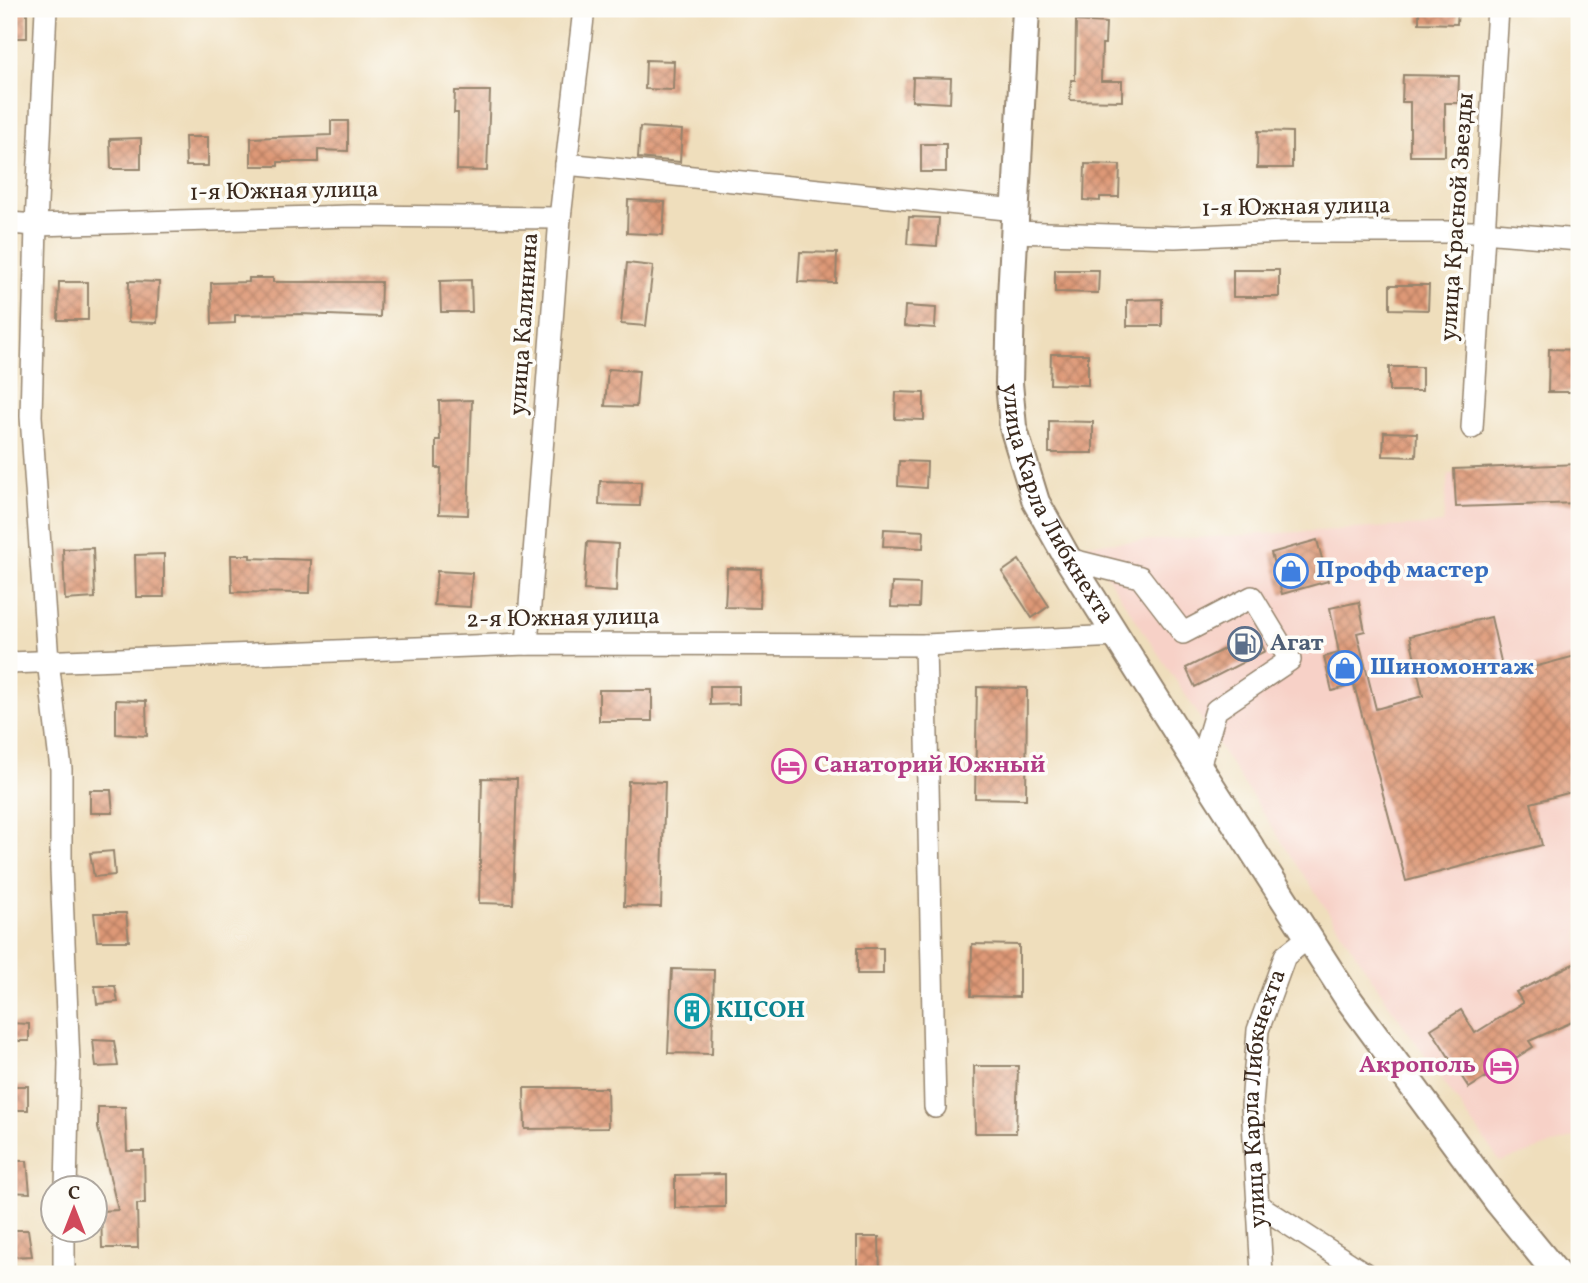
<svg xmlns="http://www.w3.org/2000/svg" width="1588" height="1283" viewBox="0 0 1588 1283" font-family="Vollkorn,serif">
<defs>
<pattern id="building-cross-hatch" width="8" height="8" patternUnits="userSpaceOnUse" patternTransform="scale(1.75)"><rect width="8" height="8" fill="#de9977"/><path d="M0 0l8 8M0 8l8-8" fill="none" stroke="#b57d61"/></pattern>
</defs>
<rect width="100%" height="100%" fill="#fdfcf7"/>
<filter id="ink" filterUnits="userSpaceOnUse"><feTurbulence type="fractalNoise" baseFrequency=".0143" numOctaves="2"/><feDisplacementMap in="SourceGraphic" scale="14" xChannelSelector="R" yChannelSelector="G"/><feConvolveMatrix kernelMatrix="1 2 1 2 8 2 1 2 1" color-interpolation-filters="sRGB"/></filter>
<filter id="wash" filterUnits="userSpaceOnUse"><feTurbulence type="fractalNoise" baseFrequency=".00686" numOctaves="4" result="noise"/><feDisplacementMap in="SourceGraphic" scale="28" xChannelSelector="R" yChannelSelector="G"/><feGaussianBlur stdDeviation="1.57" result="paint"/><feColorMatrix in="noise" values="0 0 0 0 0 0 0 0 0 0 0 0 0 0 0 0 0 1.4 0 .05"/><feComposite in="paint" operator="in"/></filter>
<g filter="url(#wash)">
<rect width="100%" height="100%" fill="#efdebc"/>
<!-- built -->
<polygon fill="#f7d1c7" points="1579,473 1579,1136 1500,1162 1390,1006 1086,544 1443,524 1448,474"/>
<g id="blocks">
<!-- building -->
<g fill="url(#building-cross-hatch)">
<rect x="9" y="9" width="18" height="29"/>
<polygon points="1419,9 1458,9 1457,24 1419,23"/>
<polygon points="1076,21 1106,23 1105,44 1102,44 1101,81 1122,81 1122,101 1070,100 1071,80 1075,80"/>
<polygon points="646,60 674,61 673,90 645,89"/>
<polygon points="1403,75 1459,76 1458,103 1445,103 1445,156 1410,156 1410,102 1402,102"/>
<polygon points="913,77 951,78 950,103 912,101"/>
<polygon points="455,91 490,91 487,171 457,170 458,113 454,113"/>
<polygon points="331,121 348,121 348,151 318,150 318,162 278,162 278,166 251,166 251,138 331,135"/>
<polygon points="640,127 682,130 680,162 638,158"/>
<polygon points="1258,131 1292,132 1292,168 1257,168"/>
<polygon points="185,137 208,137 208,166 186,166"/>
<polygon points="141,138 141,169 111,169 110,139"/>
<rect x="921" y="144" width="25" height="28"/>
<polygon points="1085,164 1120,165 1119,197 1100,197 1100,201 1084,200"/>
<polygon points="628,200 665,202 663,235 627,233"/>
<polygon points="909,217 939,218 937,246 907,244"/>
<polygon points="800,252 837,253 836,283 798,282"/>
<polygon points="627,263 653,266 646,326 621,324"/>
<polygon points="1055,270 1099,270 1098,293 1055,292"/>
<rect x="1233" y="270" width="46" height="27"/>
<polygon points="249,278 273,278 273,282 381,282 380,317 301,314 235,315 235,323 212,324 211,283 249,282"/>
<polygon points="471,280 472,312 441,312 440,281"/>
<polygon points="129,281 159,282 157,323 128,322"/>
<polygon points="59,282 88,282 88,320 58,320"/>
<polygon points="1390,285 1429,285 1428,310 1390,309"/>
<polygon points="1162,299 1162,326 1127,326 1127,300"/>
<polygon points="905,306 936,308 935,328 904,326"/>
<polygon points="1549,349 1579,350 1579,392 1548,392"/>
<polygon points="1051,354 1088,354 1088,385 1050,384"/>
<rect x="1389" y="367" width="33" height="24"/>
<polygon points="608,369 639,371 636,407 605,406"/>
<polygon points="896,392 924,393 924,420 895,419"/>
<polygon points="472,400 468,515 439,514 441,468 436,468 436,440 440,440 439,401"/>
<polygon points="1049,421 1093,422 1093,453 1049,453"/>
<polygon points="1384,432 1417,433 1416,457 1383,456"/>
<polygon points="899,461 927,462 926,488 898,486"/>
<polygon points="1579,464 1579,503 1456,507 1454,469"/>
<polygon points="600,481 641,482 640,506 599,505"/>
<polygon points="884,529 924,531 923,548 883,546"/>
<polygon points="1317,540 1328,581 1282,594 1271,553"/>
<polygon points="587,542 618,544 616,592 584,590"/>
<polygon points="93,548 95,598 65,600 63,549"/>
<polygon points="164,554 164,597 136,597 135,555"/>
<polygon points="231,555 250,555 250,558 311,560 310,593 232,592"/>
<polygon points="1019,560 1049,606 1032,618 1002,572"/>
<polygon points="727,568 761,569 760,608 725,607"/>
<polygon points="437,571 472,573 470,607 434,605"/>
<polygon points="892,583 920,584 919,608 891,607"/>
<polygon points="1359,602 1365,631 1357,633 1376,709 1423,696 1410,636 1491,617 1504,675 1579,655 1579,790 1531,803 1542,845 1406,881 1354,685 1332,691 1324,657 1339,653 1330,608"/>
<polygon points="1256,633 1265,651 1195,687 1186,668"/>
<polygon points="710,686 739,686 739,704 710,705"/>
<polygon points="977,687 1027,688 1026,799 975,798"/>
<rect x="599" y="690" width="53" height="31"/>
<polygon points="116,700 146,701 147,736 116,734"/>
<polygon points="482,778 517,779 513,904 479,903"/>
<polygon points="628,781 665,782 661,907 624,906"/>
<polygon points="90,790 111,790 113,813 90,813"/>
<polygon points="113,851 115,875 94,877 90,853"/>
<polygon points="94,913 126,913 129,941 97,941"/>
<polygon points="972,944 1019,945 1019,997 971,996"/>
<rect x="857" y="948" width="26" height="26"/>
<polygon points="1579,961 1579,1019 1529,1041 1533,1047 1469,1088 1431,1029 1461,1010 1475,1033 1523,1003 1516,992"/>
<polygon points="672,969 714,970 712,1054 668,1053"/>
<polygon points="95,986 115,986 118,1002 97,1004"/>
<polygon points="9,1023 29,1024 29,1041 9,1041"/>
<polygon points="93,1040 114,1041 118,1066 96,1067"/>
<polygon points="974,1066 1018,1066 1016,1133 975,1133"/>
<rect x="9" y="1086" width="19" height="24"/>
<polygon points="524,1088 607,1088 608,1128 525,1129"/>
<polygon points="98,1107 125,1107 127,1151 144,1151 145,1204 137,1204 138,1248 102,1248 101,1211 118,1210 98,1128"/>
<polygon points="9,1161 27,1161 30,1193 9,1192"/>
<polygon points="725,1174 725,1207 675,1208 675,1175"/>
<polygon points="9,1230 28,1230 32,1256 10,1257"/>
<polygon points="857,1237 879,1237 880,1274 857,1274"/>
</g>
</g>
</g>
<g filter="url(#ink)">
<use href="#blocks" fill-opacity="0" stroke="#95846d" stroke-width="2"/>
<g fill="none" stroke-linecap="round" stroke-linejoin="round">
<!-- minor casing -->
<g stroke="#95846d" stroke-width="24">
<g id="minor">
<polyline points="46,9 36,225 31,416 48,661 61,769 61,869 69,1063 66,1188"/>
<polyline points="566,164 1016,210"/>
<polyline points="9,223 36,225 351,216 560,218"/>
<polyline points="1014,232 1175,237 1284,232 1483,232 1579,240"/>
<polyline points="1472,428 1498,9"/>
<polyline points="1068,559 1140,577 1183,633 1252,597 1290,660 1216,710 1199,767"/>
<polyline points="527,644 560,218 584,9"/>
<polyline points="925,645 935,1107"/>
<polyline points="9,663 527,644 925,645 1118,636"/>
<polyline points="1257,1204 1366,1274"/>
<polyline points="64,1274 64,1230"/>
<path id="s1" d="M1262,1274L1252,1105L1258,1030L1285,956L1309,937"/>
</g>
</g>
<!-- major casing -->
<g stroke="#95846d" stroke-width="30">
<g id="major">
<path id="s2" d="M1026,9L1011,297L1009,383L1013,427L1036,502L1068,559L1199,767L1347,997L1498,1202L1557,1274"/>
</g>
</g>
<!-- minor -->
<use href="#minor" stroke="#fff" stroke-width="21"/>
<!-- major -->
<use href="#major" stroke="#fff" stroke-width="26"/>
</g>
</g>
<!-- icons -->
<defs>
<g id="shop-ring" transform="scale(1.75)"><circle r="9.5" fill="#fdfcf7" stroke="#3f7fe0" stroke-width="1.5"/><path d="M-5-2.5h2.3a2.7 3.5 0 0 1 5.4 0H5L5.5 6h-11ZM-1.5-2.5h3a1.5 2.3 0 0 0-3 0Z" fill="#3f7fe0"/></g>
<g id="fuel-ring" transform="scale(1.75)"><circle r="9.5" fill="#fdfcf7" stroke="#5c6f8a" stroke-width="1.5"/><path d="M-5.5-6h7V0h2V4h1.3V-2.5L3-4.5l.8-.8L6-3V5H2.5V1h-1V6h-7ZM-4.2-4.7v3.2H.2V-4.7Z" fill="#5c6f8a"/></g>
<g id="hotel-ring" transform="scale(1.75)"><circle r="9.5" fill="#fdfcf7" stroke="#d1479c" stroke-width="1.5"/><path d="M-6-4.5h1.5V1H6V5H4.5V3h-9V5H-6ZM-4 0a1.8 1.8 0 1 1 3.6 0ZM.5 0V-2.5h3Q6-2.5 6 0Z" fill="#d1479c"/></g>
<g id="building-ring" transform="scale(1.75)"><circle r="9.5" fill="#fdfcf7" stroke="#0f9aa8" stroke-width="1.5"/><path d="M-4-6H4V6H1V3H-1V6H-4ZM-2.5-4.3h1.7v1.8h-1.7ZM.8-4.3h1.7v1.8H.8ZM-2.5-1h1.7V.8h-1.7ZM.8-1h1.7V.8H.8Z" fill="#0f9aa8"/></g>
</defs>
<g fill-rule="evenodd">
<use href="#shop-ring" x="1291" y="571"/>
<use href="#fuel-ring" x="1245" y="644"/>
<use href="#shop-ring" x="1345" y="668"/>
<use href="#hotel-ring" x="789" y="766"/>
<use href="#building-ring" x="692" y="1011"/>
<use href="#hotel-ring" x="1501" y="1066"/>
</g>
<g text-anchor="middle" dominant-baseline="central" stroke-width="7" stroke-linejoin="round" paint-order="stroke">
<!-- street labels -->
<g font-size="24" fill="#3b2a1e" stroke="#fdfcf7">
<text transform="translate(284 192) rotate(-1)">1-я Южная улица</text>
<text transform="translate(1296 208) rotate(-1)">1-я Южная улица</text>
<text transform="translate(1458 217) rotate(-86)">улица Красной Звезды</text>
<text transform="translate(525 324) rotate(-86)">улица Калинина</text>
<text stroke="none"><textPath href="#s2" startOffset="506">улица Карла Либкнехта</textPath></text>
<text transform="translate(563 619) rotate(-1)">2-я Южная улица</text>
<text stroke="none"><textPath href="#s1" startOffset="177">улица Карла Либкнехта</textPath></text>
</g>
<!-- shop labels -->
<g font-size="24" font-weight="bold" fill="#366cbe" stroke="#fdfcf7" text-anchor="start">
<text x="1316" y="571">Профф мастер</text>
<text x="1370" y="668">Шиномонтаж</text>
</g>
<!-- service labels -->
<g font-size="24" font-weight="bold" fill="#4e5e75" stroke="#fdfcf7" text-anchor="start">
<text x="1270" y="644">Агат</text>
</g>
<!-- hotel labels -->
<g font-size="24" font-weight="bold" fill="#b23c85" stroke="#fdfcf7" text-anchor="start">
<text x="814" y="766">Санаторий Южный</text>
<text x="1476" y="1066" text-anchor="end">Акрополь</text>
</g>
<!-- culture labels -->
<g font-size="24" font-weight="bold" fill="#0d838f" stroke="#fdfcf7" text-anchor="start">
<text x="716" y="1011">КЦСОН</text>
</g>
</g>
<!-- margin -->
<rect width="1588" height="1283" fill="none" stroke="#fdfcf7" stroke-width="35"/>
<!-- north arrow -->
<g transform="translate(74 1209)"><circle r="33" fill="#fdfcf7" stroke="#afa8a0" stroke-width="2"/>
<path d="M0-5L12 26L0 18L-12 26Z" fill="#d1495b"/>
<text y="-10" font-size="19" font-weight="bold" text-anchor="middle" fill="#3b2a1e">С</text>
</g>
</svg>
